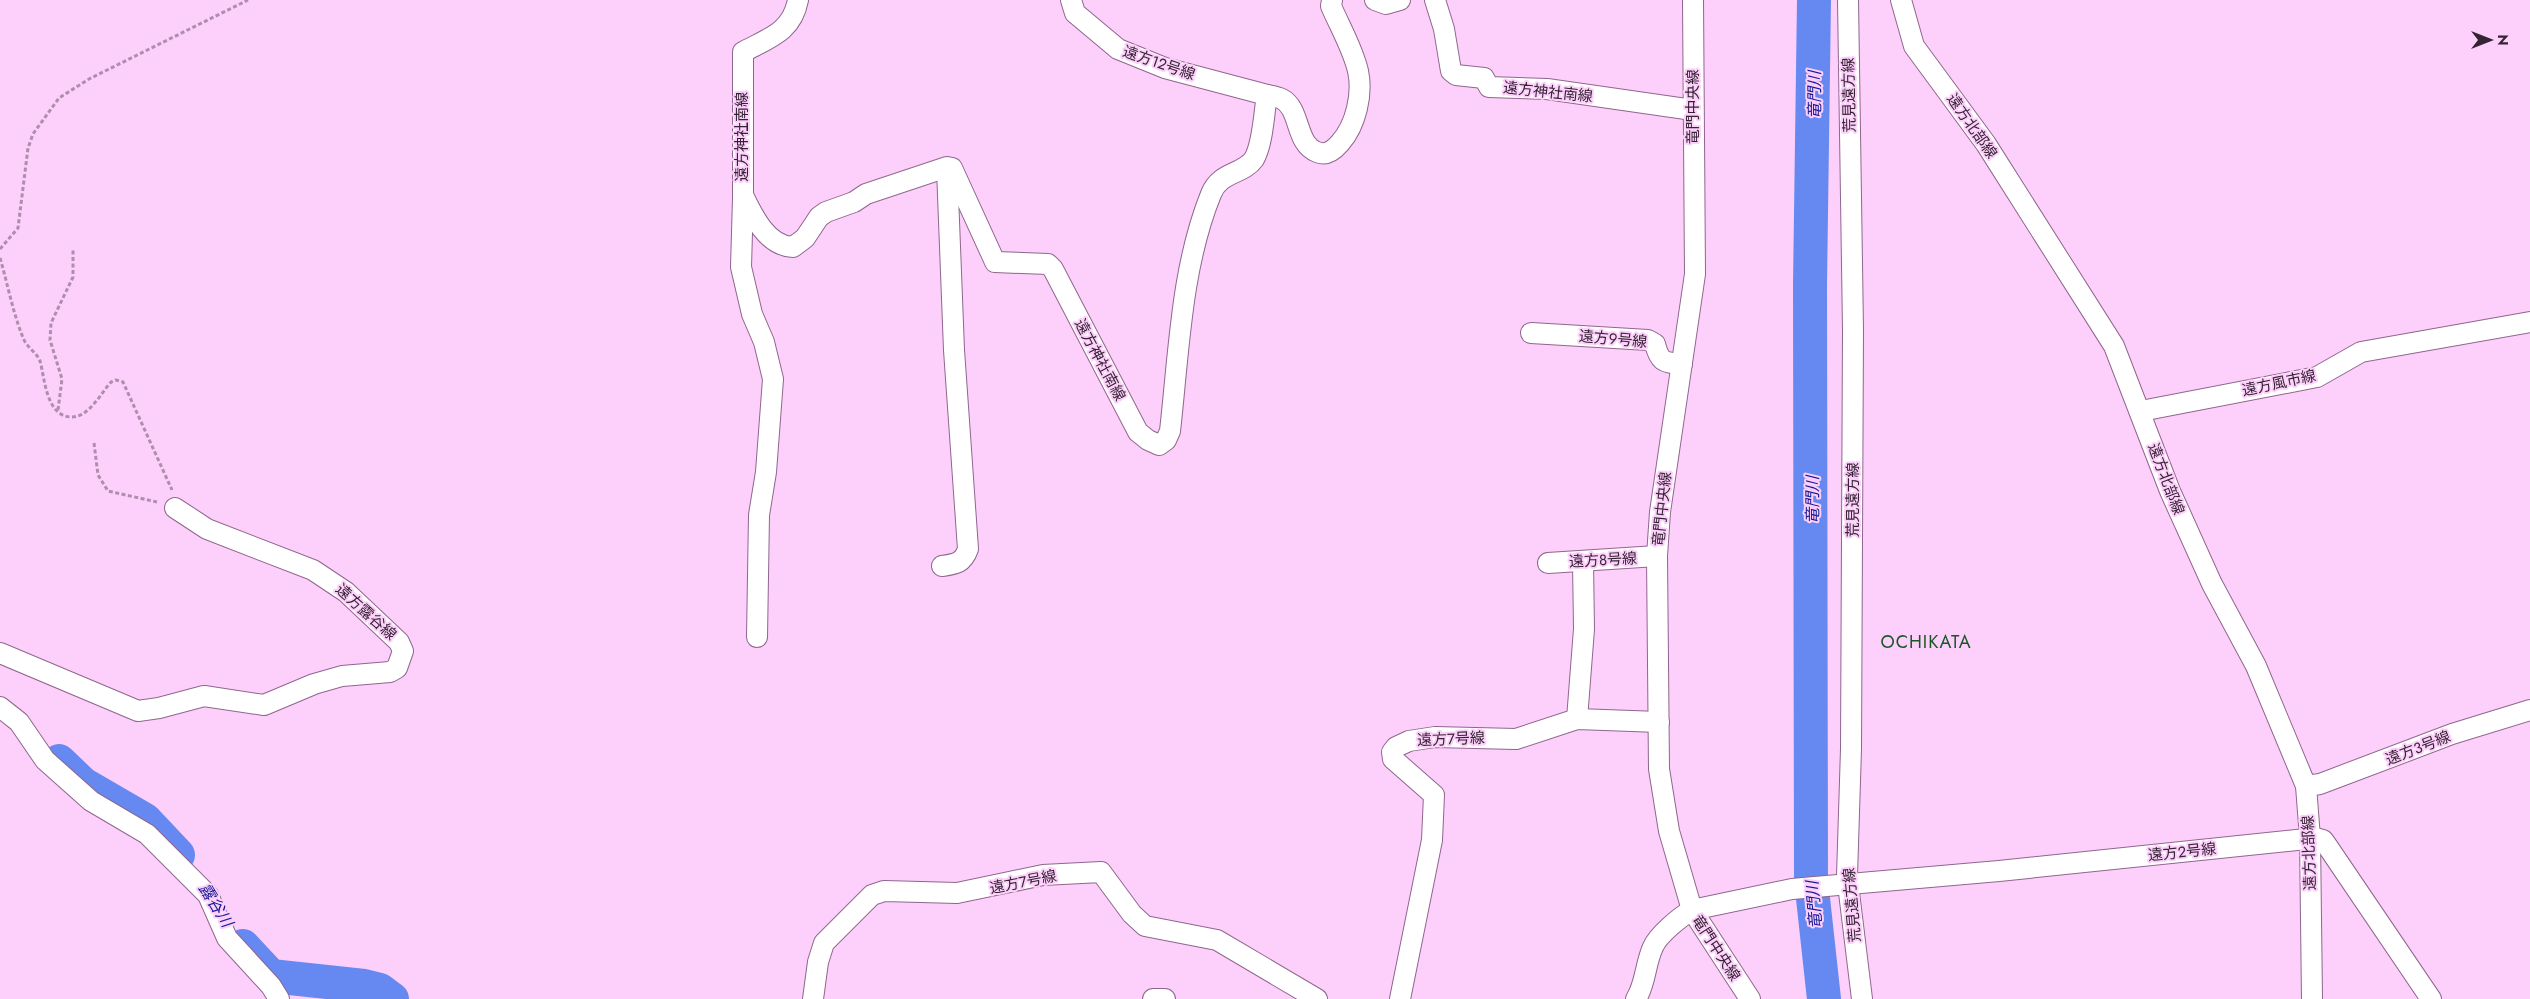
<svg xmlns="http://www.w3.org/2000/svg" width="2530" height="999" viewBox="0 0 2530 999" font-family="Jost,'Noto Sans JP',sans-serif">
<rect width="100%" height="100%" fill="#fdd0fb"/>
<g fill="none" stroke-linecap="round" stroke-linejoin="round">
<!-- river -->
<g stroke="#6689f1" stroke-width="34">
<polyline points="1814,0 1810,285 1811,880 1824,999"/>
<polyline points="59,761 83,784 145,820 178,855"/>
<polyline points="243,946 271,976 364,986 380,990 392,999"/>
</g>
<!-- minor casing -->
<g stroke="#8f668d" stroke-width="22">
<g id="minor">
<path d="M798,0C792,32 769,38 743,52V195C753,216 767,246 793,247L805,238L819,217L826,212L854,202L866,194L947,167L952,168L995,262L1048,264L1053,269L1138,432L1148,440L1159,445L1166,440L1170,431C1179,352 1181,268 1211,194C1220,171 1243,175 1254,159C1263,144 1264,112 1267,95C1272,96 1278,97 1282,99C1301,109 1295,144 1317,152C1326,156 1334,150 1340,143C1356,125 1363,94 1358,71C1353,49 1340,27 1331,6L1332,0"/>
<polyline points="1071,0 1075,13 1118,49 1165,68 1267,95"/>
<polyline points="1375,0 1386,4 1400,0"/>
<polyline points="1435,0 1444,29 1451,71 1456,75 1484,78 1489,87 1547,89 1693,110"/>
<polyline points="1693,0 1695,274 1660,512 1657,556 1659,769 1669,831 1692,910 1750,999"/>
<polyline points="1848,0 1853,330 1851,749 1847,876 1862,999"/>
<polyline points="1901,0 1914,46 1986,144 2114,346 2170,491 2212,584 2256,666 2306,786 2310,838 2312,999"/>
<polyline points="743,198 741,267 752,314 764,342 773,379 766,472 759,515 757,637"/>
<path d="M1531,333L1648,340L1655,344C1660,363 1664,362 1682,364"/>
<polyline points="2141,411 2317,377 2361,352 2530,322"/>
<polyline points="1548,563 1657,556"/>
<path d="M942,566C956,564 963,563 968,549L954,350L947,169"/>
<polyline points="0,653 138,711 159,708 204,696 264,705 314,684 342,676 390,672 397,668 403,651 399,642 346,592 313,570 207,529 175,508"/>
<polyline points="0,707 19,722 45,760 91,801 147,834 208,895 227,938 271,986 279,999"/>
<polyline points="1577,719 1584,629 1583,562"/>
<polyline points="2306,786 2320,784 2452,734 2530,710"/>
<polyline points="813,999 818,962 824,943 872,895 884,891 957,893 1043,875 1101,872 1132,914 1145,926 1217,940 1317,999"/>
<polyline points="1153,999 1165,999"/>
<polyline points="1400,999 1432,840 1434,795 1393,759 1392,752 1396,747 1409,741 1435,737 1516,739 1577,719 1659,722"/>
<path d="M1636,999C1646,983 1645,964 1653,947C1658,935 1680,917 1692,910L1792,889L1999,871L2316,838L2323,840L2328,847L2431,999"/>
</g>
</g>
<!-- path -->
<g stroke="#af8dad" stroke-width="3" stroke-dasharray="4 2.5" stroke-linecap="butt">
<polyline points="0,249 18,228 28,148 33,134 59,98 89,79 248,0"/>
<path d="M0,258C8,285 13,314 24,340C28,348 37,353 40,361C45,379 46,417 72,417C89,417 101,393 111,382L116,380L123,382L172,490"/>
<polyline points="58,410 62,379 50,340 51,323 73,277 73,248"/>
<polyline points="94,443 98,475 108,491 157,502"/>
</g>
<!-- minor -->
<use href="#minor" stroke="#fff" stroke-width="20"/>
</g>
<g text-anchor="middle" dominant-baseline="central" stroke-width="4" stroke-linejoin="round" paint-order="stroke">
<!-- street labels -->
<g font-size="15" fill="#342333" stroke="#fdd0fb">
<text transform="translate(1159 63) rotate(19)">遠方12号線</text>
<text transform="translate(1548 92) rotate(6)">遠方神社南線</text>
<text transform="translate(1849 95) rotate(-91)">荒見遠方線</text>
<text transform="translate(1693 107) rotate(-90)">竜門中央線</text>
<text transform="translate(1972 126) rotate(55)">遠方北部線</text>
<text transform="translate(742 137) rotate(-90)">遠方神社南線</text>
<text transform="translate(1613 339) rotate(5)">遠方9号線</text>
<text transform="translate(1100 360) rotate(62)">遠方神社南線</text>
<text transform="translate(2279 383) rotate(-12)">遠方風市線</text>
<text transform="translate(2166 479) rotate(69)">遠方北部線</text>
<text transform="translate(1853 500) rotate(-90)">荒見遠方線</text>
<text transform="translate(1662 509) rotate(-84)">竜門中央線</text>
<text transform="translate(1603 560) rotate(-3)">遠方8号線</text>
<text transform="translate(366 612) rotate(42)">遠方露谷線</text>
<text transform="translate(1451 739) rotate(-2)">遠方7号線</text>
<text transform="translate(2418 748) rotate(-21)">遠方3号線</text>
<text transform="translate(2182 852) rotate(-6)">遠方2号線</text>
<text transform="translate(2309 853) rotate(-92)">遠方北部線</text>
<text transform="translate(1023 882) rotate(-11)">遠方7号線</text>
<text transform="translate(1852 905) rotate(-95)">荒見遠方線</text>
<text transform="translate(1716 948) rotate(57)">竜門中央線</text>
</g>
<!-- water labels -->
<g font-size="16" font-style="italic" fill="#111892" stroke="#fdd0fb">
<text transform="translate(1814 95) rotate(-90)">竜門川</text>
<text transform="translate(1812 500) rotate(-90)">竜門川</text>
<text transform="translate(216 905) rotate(58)">露谷川</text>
<text transform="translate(1814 905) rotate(-95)">竜門川</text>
</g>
<!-- quarter labels -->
<g font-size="18" letter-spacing="1" fill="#185626" stroke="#fdd0fb">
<text x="1926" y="642">OCHIKATA</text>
</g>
</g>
<!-- north arrow -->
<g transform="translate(2490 40) rotate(90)" stroke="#fdd0fb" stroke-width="4" paint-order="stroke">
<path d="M0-4L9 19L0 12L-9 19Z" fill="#342333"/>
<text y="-8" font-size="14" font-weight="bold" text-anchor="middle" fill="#342333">N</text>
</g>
</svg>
